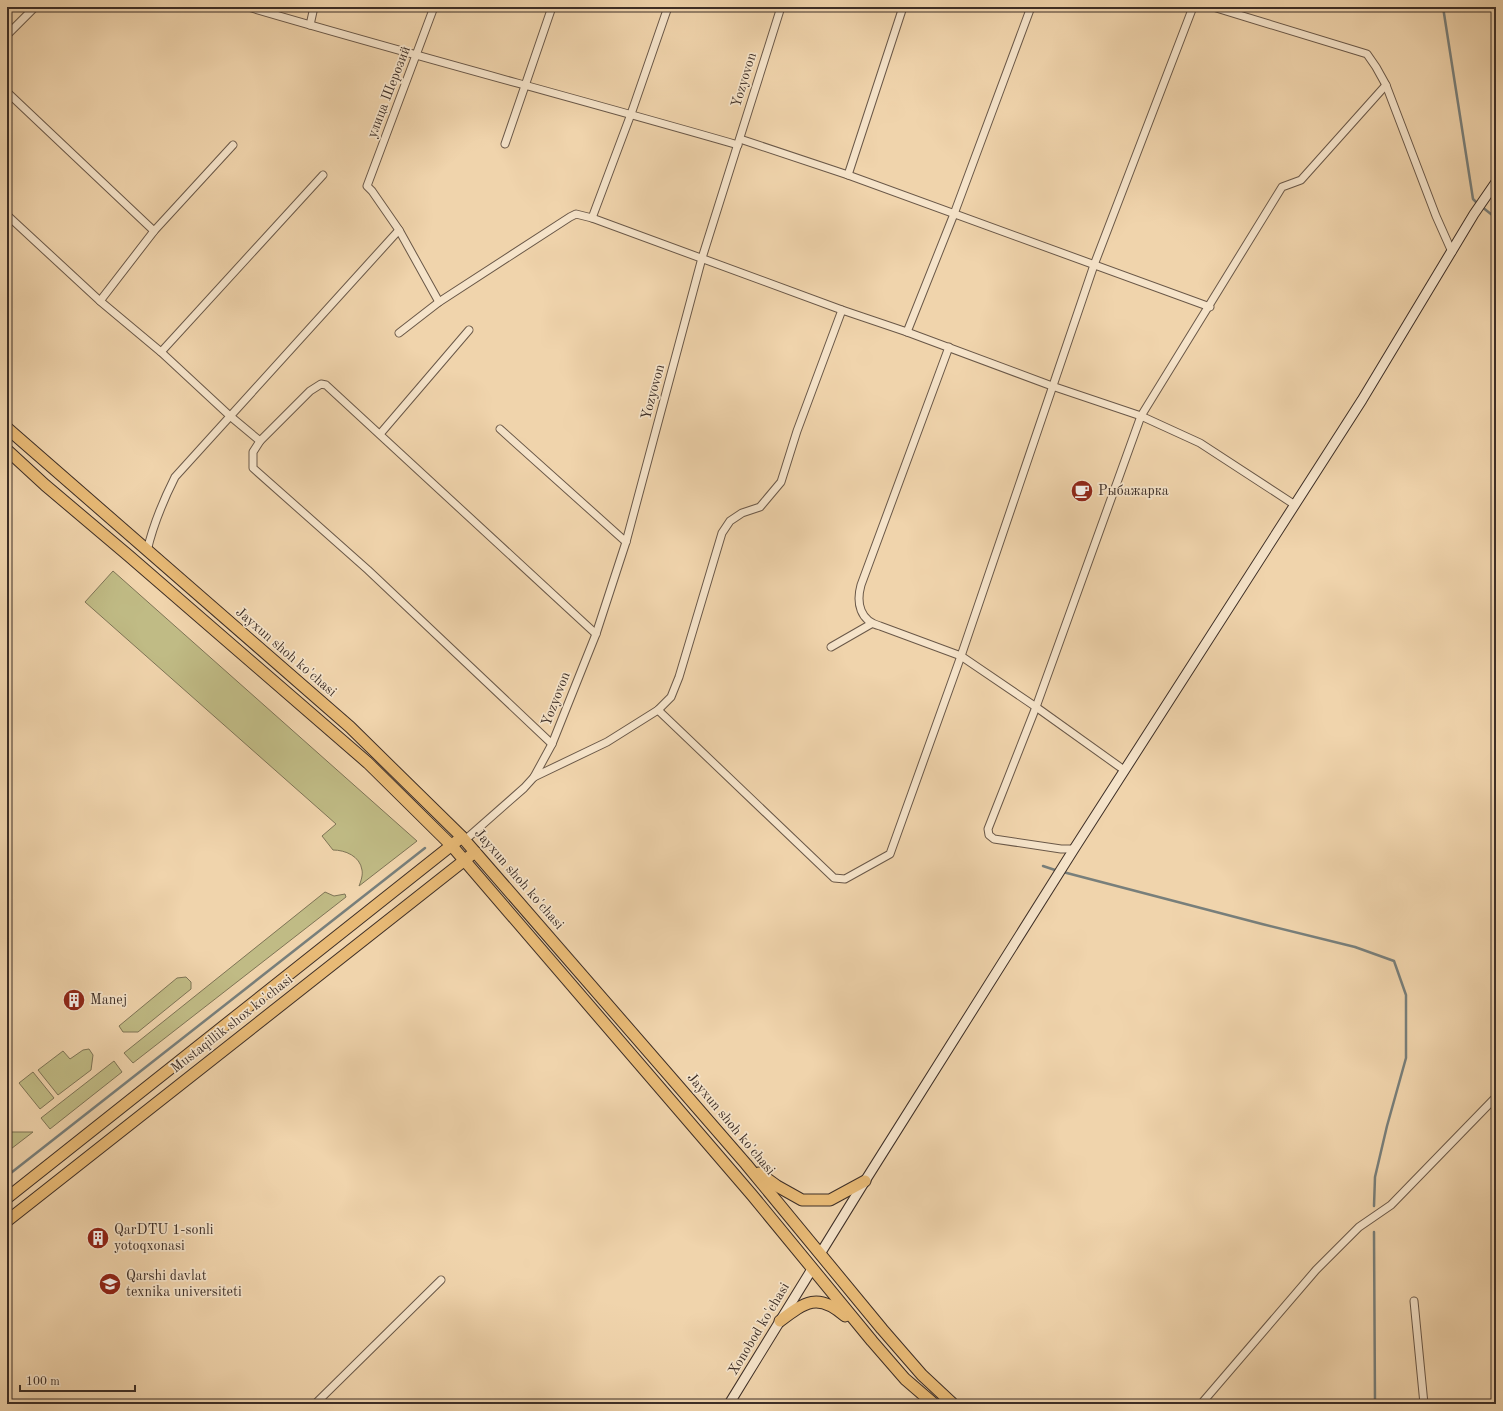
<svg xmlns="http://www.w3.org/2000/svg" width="1503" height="1411" viewBox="0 0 1503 1411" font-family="'Old Standard TT',serif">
<rect width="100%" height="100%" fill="#f0d4ac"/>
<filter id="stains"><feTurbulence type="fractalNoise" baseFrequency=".005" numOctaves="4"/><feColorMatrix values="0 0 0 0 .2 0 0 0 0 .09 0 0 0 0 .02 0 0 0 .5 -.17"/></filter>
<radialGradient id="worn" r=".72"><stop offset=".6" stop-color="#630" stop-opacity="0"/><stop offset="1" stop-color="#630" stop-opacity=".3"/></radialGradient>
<!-- green -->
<g fill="#c0bb85" stroke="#7e7456">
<path d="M113,571L417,841L359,886C361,881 363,875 362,870C360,856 345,850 333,850L322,836L336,824L85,602Z"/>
<polygon points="325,892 334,896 345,894 346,897 133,1063 124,1053"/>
<polygon points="186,977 191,982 191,989 138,1032 123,1032 119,1026 177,978"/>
<polygon points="89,1049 93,1055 91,1070 58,1095 38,1070 63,1051 70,1059 83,1050"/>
<polygon points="114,1061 122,1072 50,1129 41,1118"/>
<polygon points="33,1072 54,1098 40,1109 19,1083"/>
<polygon points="7,1132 33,1132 7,1152"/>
</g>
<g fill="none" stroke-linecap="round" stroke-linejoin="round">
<!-- stream -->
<g stroke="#787f7b" stroke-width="2.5">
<polyline points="1443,7 1473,199 1478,204"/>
<polyline points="1482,207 1496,218"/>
<polyline points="1043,866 1058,871"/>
<polyline points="1063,872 1262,924 1355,947 1394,961 1406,995 1406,1058 1387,1126 1375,1177 1374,1206"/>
<polyline points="7,1176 425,848"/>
<polyline points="1374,1232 1375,1404"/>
</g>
<!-- minor casing -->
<g stroke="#6a5848" stroke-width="9">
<g id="minor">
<path d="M248,7C411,55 575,98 738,145"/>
<polyline points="434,7 367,186 372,191 399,230 439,302"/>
<polyline points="1213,7 1367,54 1376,67 1386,85 1436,216 1452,252"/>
<polyline points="310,25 314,7"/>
<polyline points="7,35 35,7"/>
<polyline points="7,92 154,231"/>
<polyline points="740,139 848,175 1210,307"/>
<polyline points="505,144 552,7"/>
<polyline points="848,175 903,7"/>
<polyline points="7,215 100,301 161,352 230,416 260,441"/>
<polyline points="592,218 631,114 668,7"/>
<polyline points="100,301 154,231 233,145"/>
<polyline points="907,332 954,214 1031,7"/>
<polyline points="399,333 439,302 570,217 576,214 592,218 842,310 907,332 1052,386 1141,416 1200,443 1295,505"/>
<path d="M949,347L861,585C856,603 860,621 880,626L961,656L1036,707L1124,770"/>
<polyline points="161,352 323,175"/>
<polyline points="500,429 626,542"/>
<polyline points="380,434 469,330"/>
<path d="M147,551C153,525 163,501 175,477L399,230"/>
<polyline points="831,647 871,624"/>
<polyline points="658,710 834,878 845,879 890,854 961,656 1094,265 1193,7"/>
<polyline points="552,744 368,570 253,468 253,452 260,441 310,391 321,384 326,385 596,634"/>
<polyline points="534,777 552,744 596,634 626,542 702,258 781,7"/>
<polyline points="465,840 524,788 534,777 607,742 658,710 671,697 679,677 722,533 730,521 742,513 760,507 781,482 797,431 842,310"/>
<polyline points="1074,849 1061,849 994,839 989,835 988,829 1036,707 1141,416 1282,187 1301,180 1386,85"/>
<polyline points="1414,1301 1424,1404"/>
<polyline points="315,1404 441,1280"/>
<polyline points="1201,1404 1316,1270 1359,1227 1391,1205 1496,1097"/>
</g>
</g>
<!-- secondary casing -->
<g stroke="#3d2e26" stroke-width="11">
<g id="secondary">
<polyline points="820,1254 865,1181 1074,849 1362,400 1474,214 1496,182"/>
<polyline points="729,1404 812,1269"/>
</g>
</g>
<!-- primary casing -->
<g stroke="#3d2e26" stroke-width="13">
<g id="primary">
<polyline points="7,1198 462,837"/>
<polyline points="7,1221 475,852"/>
</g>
</g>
<!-- trunk casing -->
<g stroke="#3d2e26" stroke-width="13">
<g id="trunk">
<polyline points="7,428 350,727 462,837 746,1164 882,1329 922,1375 953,1404"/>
<polyline points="7,450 45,485 129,556 368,763 452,846 752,1195 872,1341 905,1379 934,1404"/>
<polyline points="759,1173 777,1186 802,1200 830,1200 865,1181"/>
<path d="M780,1321C805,1302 818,1292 845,1316"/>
</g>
</g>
<!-- minor -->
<use href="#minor" stroke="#f5e3c9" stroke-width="7"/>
<!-- secondary -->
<use href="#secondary" stroke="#f5e3c9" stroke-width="9"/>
<!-- primary -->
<use href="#primary" stroke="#e8ba76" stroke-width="11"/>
<!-- trunk -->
<use href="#trunk" stroke="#e8ba76" stroke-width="11"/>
</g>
<!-- icons -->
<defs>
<g id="cafe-disc" transform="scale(1.15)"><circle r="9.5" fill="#8f2418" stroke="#f5e3c9"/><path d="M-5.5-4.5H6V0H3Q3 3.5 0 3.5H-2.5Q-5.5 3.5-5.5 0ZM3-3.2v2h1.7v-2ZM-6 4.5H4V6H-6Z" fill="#fff"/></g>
<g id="building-disc" transform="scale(1.15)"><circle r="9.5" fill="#8f2418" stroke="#f5e3c9"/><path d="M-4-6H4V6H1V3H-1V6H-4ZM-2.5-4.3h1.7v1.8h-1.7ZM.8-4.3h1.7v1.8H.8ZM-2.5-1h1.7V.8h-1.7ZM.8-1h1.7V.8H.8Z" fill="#fff"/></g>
<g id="university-disc" transform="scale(1.15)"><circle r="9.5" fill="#8f2418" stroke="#f5e3c9"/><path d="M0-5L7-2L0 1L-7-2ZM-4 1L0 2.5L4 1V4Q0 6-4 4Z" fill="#fff"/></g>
</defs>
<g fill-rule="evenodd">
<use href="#cafe-disc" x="1082" y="491"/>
<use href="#building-disc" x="74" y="1000"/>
<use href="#building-disc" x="98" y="1238"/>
<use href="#university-disc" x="110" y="1284"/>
</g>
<g text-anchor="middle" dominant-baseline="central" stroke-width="3.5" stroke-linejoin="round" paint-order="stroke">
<!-- street labels -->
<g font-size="14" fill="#3d2e26" stroke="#f5e3c9">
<text transform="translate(744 80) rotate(-73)">Yozyovon</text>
<text transform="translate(389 92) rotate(-69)">улица Шерозий</text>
<text transform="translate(653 392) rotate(-75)">Yozyovon</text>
<text transform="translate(286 652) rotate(41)">Jayxun shoh ko'chasi</text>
<text transform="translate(556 699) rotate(-69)">Yozyovon</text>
<text transform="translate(519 879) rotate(49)">Jayxun shoh ko'chasi</text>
<text transform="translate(232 1024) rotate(-38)">Mustaqillik shox ko'chasi</text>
<text transform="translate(731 1124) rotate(50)">Jayxun shoh ko'chasi</text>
<text transform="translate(759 1329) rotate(-59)">Xonobod ko'chasi</text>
</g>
<!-- poi labels -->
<g font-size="14" fill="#3d2e26" stroke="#f5e3c9" text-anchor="start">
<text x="1098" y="491">Рыбажарка</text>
<text x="90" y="1000">Manej</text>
<text x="114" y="1230">QarDTU 1-sonli<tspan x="114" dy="16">yotoqxonasi</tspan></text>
<text x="126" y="1276">Qarshi davlat<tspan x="126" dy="16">texnika universiteti</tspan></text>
</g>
</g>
<!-- margin -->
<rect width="1503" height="1411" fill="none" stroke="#f0d4ac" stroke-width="24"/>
<rect x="8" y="8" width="1487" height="1395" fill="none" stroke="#3d2e26" stroke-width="2"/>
<rect x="12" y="12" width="1479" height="1387" fill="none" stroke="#3d2e26"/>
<!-- scale -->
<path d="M20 1385v6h115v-6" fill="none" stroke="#3d2e26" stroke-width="2"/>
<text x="26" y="1385" font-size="12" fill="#3d2e26" stroke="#f5e3c9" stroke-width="3" paint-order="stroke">100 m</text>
<rect width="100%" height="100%" filter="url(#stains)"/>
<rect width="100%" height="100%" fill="url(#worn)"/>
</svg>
